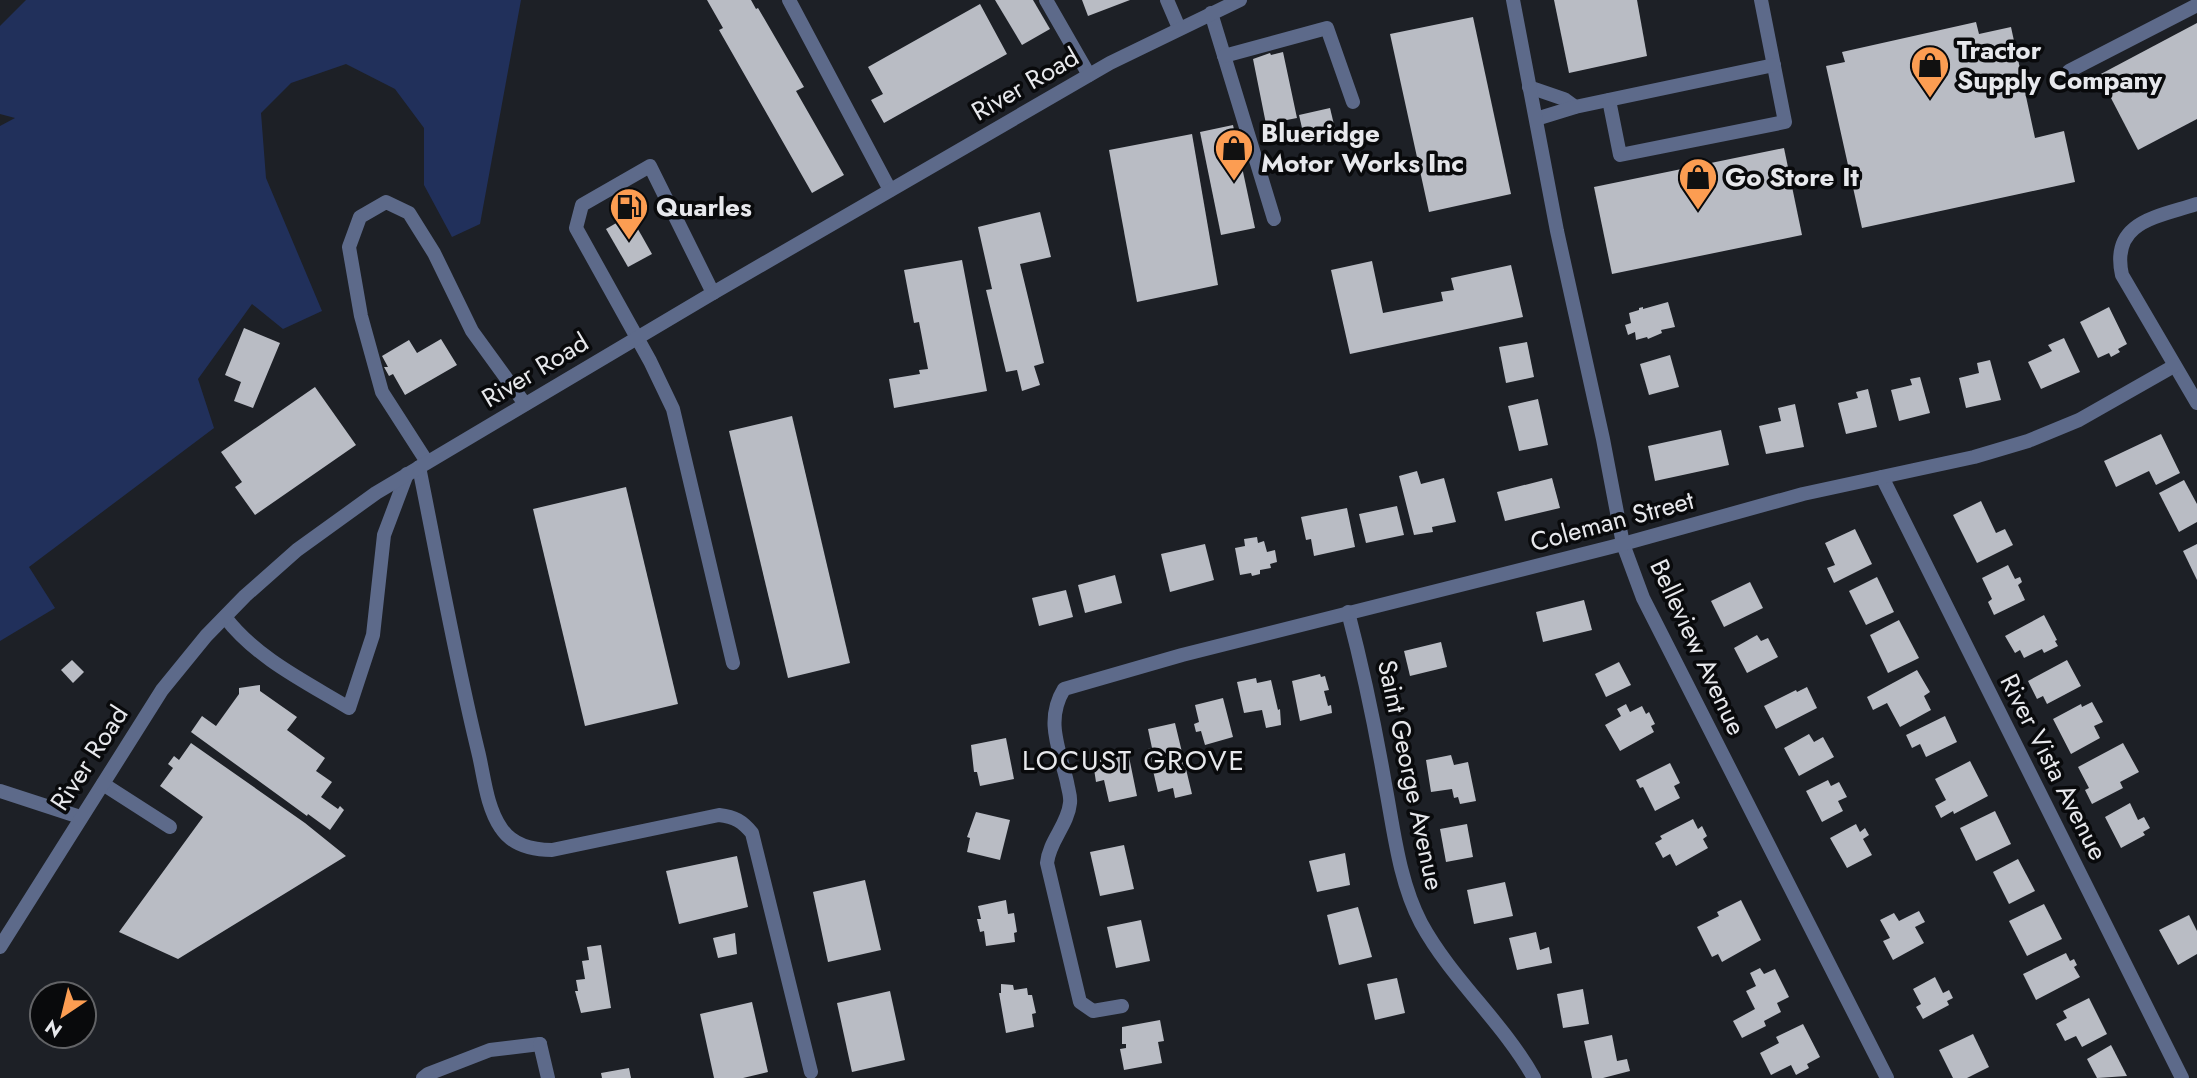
<svg xmlns="http://www.w3.org/2000/svg" width="2197" height="1078" viewBox="0 0 2197 1078" font-family="Jost,sans-serif">
<rect width="100%" height="100%" fill="#1d2026"/>
<!-- green -->
<polygon fill="#21305b" points="26,0 521,0 480,224 452,237 424,185 424,128 395,89 346,64 291,83 261,113 266,178 322,311 283,329 252,304 198,379 214,428 29,567 55,608 0,641 0,126 15,118 0,114 0,26"/>
<!-- building -->
<g fill="#b9bcc4">
<polygon points="707,0 751,0 756,9 758,8 804,87 796,91 844,175 812,193 719,30 723,28"/>
<polygon points="995,0 1033,0 1050,29 1022,45"/>
<polygon points="1082,0 1130,0 1088,16"/>
<polygon points="1554,0 1637,0 1647,56 1569,73"/>
<polygon points="980,4 1007,54 884,123 871,100 883,94 868,67"/>
<polygon points="1473,17 1511,194 1429,212 1390,34"/>
<polygon points="1976,22 1979,34 2011,27 2035,138 2064,131 2075,182 1862,228 1826,66 1845,62 1842,52"/>
<polygon points="2197,23 2197,119 2138,150 2099,75"/>
<polygon points="1283,52 1297,118 1266,124 1253,59 1270,53 1271,55"/>
<polygon points="1330,108 1336,133 1305,141 1299,115"/>
<polygon points="1233,125 1255,228 1221,235 1200,132"/>
<polygon points="1192,134 1218,285 1137,302 1109,150"/>
<polygon points="1784,148 1802,235 1612,274 1594,187"/>
<polygon points="1040,212 1051,257 1020,264 1044,363 1034,366 1040,385 1022,391 1017,370 1006,372 986,290 992,289 978,227"/>
<polygon points="630,215 652,254 628,267 606,229"/>
<polygon points="962,260 987,391 894,408 889,379 920,374 919,370 928,369 919,322 914,323 904,270"/>
<polygon points="1372,261 1383,313 1443,301 1441,292 1454,290 1451,278 1511,265 1523,317 1350,354 1331,270"/>
<polygon points="1668,302 1675,327 1661,330 1662,333 1648,339 1647,337 1636,340 1635,332 1628,335 1625,325 1631,323 1629,313 1639,310 1639,308 1643,307 1643,309"/>
<polygon points="2109,307 2127,344 2118,349 2120,352 2111,357 2109,353 2098,358 2080,322"/>
<polygon points="244,328 280,343 253,408 234,401 241,382 225,375"/>
<polygon points="2064,338 2080,372 2041,389 2028,362 2052,351 2048,345"/>
<polygon points="441,339 457,365 405,395 393,374 389,376 384,367 388,367 382,356 409,340 417,353"/>
<polygon points="1527,342 1534,377 1506,383 1499,347"/>
<polygon points="1670,355 1679,387 1649,395 1640,364"/>
<polygon points="1990,360 2001,400 1966,408 1959,378 1979,373 1977,363"/>
<polygon points="1920,377 1930,413 1899,421 1891,390 1912,385 1910,379"/>
<polygon points="315,387 356,445 255,515 235,487 242,482 221,452"/>
<polygon points="1868,389 1877,427 1846,434 1838,403 1858,398 1856,392"/>
<polygon points="1538,399 1548,445 1519,451 1508,406"/>
<polygon points="1795,404 1804,447 1766,454 1759,426 1781,421 1778,408"/>
<polygon points="792,416 850,663 788,678 729,431"/>
<polygon points="1721,430 1729,465 1655,481 1648,446"/>
<polygon points="2161,434 2180,473 2156,485 2149,471 2116,487 2104,461"/>
<polygon points="1417,471 1421,484 1444,478 1456,522 1432,527 1433,532 1414,535 1399,476"/>
<polygon points="1552,478 1560,508 1505,521 1497,492"/>
<polygon points="2184,480 2197,504 2197,522 2179,532 2159,493"/>
<polygon points="626,487 678,704 585,726 533,509"/>
<polygon points="1981,501 1996,533 2005,529 2013,545 1977,563 1953,515"/>
<polygon points="1397,506 1404,535 1366,543 1359,514"/>
<polygon points="1347,508 1355,547 1314,556 1311,539 1306,540 1301,517"/>
<polygon points="1855,529 1872,564 1834,583 1827,568 1835,565 1825,543"/>
<polygon points="1257,537 1258,543 1264,541 1267,552 1275,550 1277,562 1270,564 1271,568 1260,570 1260,574 1252,576 1251,573 1240,575 1235,548 1245,546 1244,539"/>
<polygon points="1205,544 1214,580 1170,592 1161,554"/>
<polygon points="2197,544 2197,580 2183,551"/>
<polygon points="2008,565 2015,579 2020,577 2022,582 2018,585 2025,600 1994,615 1988,602 1992,599 1982,578"/>
<polygon points="1115,575 1122,603 1085,613 1078,585"/>
<polygon points="1877,577 1894,612 1866,625 1849,591"/>
<polygon points="1750,582 1763,608 1724,627 1711,601"/>
<polygon points="1066,590 1073,617 1039,626 1032,598"/>
<polygon points="1584,600 1592,630 1543,642 1536,612"/>
<polygon points="2044,615 2057,640 2055,641 2058,646 2044,653 2042,649 2024,658 2020,650 2015,653 2005,636"/>
<polygon points="1899,620 1919,658 1888,673 1870,635"/>
<polygon points="1757,635 1761,641 1768,638 1778,657 1747,673 1734,648"/>
<polygon points="1441,642 1447,667 1410,676 1404,651"/>
<polygon points="72,660 84,672 73,683 61,670"/>
<polygon points="2067,660 2081,686 2047,704 2043,696 2037,699 2028,681"/>
<polygon points="1619,662 1631,685 1606,697 1595,674"/>
<polygon points="1917,670 1930,692 1924,696 1931,710 1900,727 1887,703 1873,710 1867,697"/>
<polygon points="1320,674 1321,677 1325,676 1329,690 1324,691 1328,706 1331,705 1332,713 1300,721 1292,681"/>
<polygon points="1256,678 1257,683 1271,680 1278,710 1280,709 1281,725 1266,728 1262,710 1244,713 1237,682"/>
<polygon points="260,685 260,691 297,717 287,730 325,758 316,771 332,782 321,797 338,809 340,806 344,810 330,830 308,814 307,816 191,732 202,716 216,726 239,694 239,688"/>
<polygon points="1807,687 1817,708 1776,729 1764,706 1796,690 1797,692"/>
<polygon points="1223,698 1233,737 1205,745 1201,731 1196,732 1194,724 1199,722 1195,705"/>
<polygon points="2092,702 2103,722 2094,726 2100,738 2071,754 2053,719 2081,704 2082,707"/>
<polygon points="1626,704 1630,712 1642,706 1646,714 1649,712 1655,724 1651,726 1654,732 1620,751 1605,725 1621,716 1617,709"/>
<polygon points="1945,716 1957,742 1926,757 1920,744 1912,748 1906,735"/>
<polygon points="1175,723 1192,794 1175,798 1173,788 1158,792 1148,749 1152,748 1148,729"/>
<polygon points="1809,734 1814,742 1823,737 1834,757 1799,776 1784,748"/>
<polygon points="1006,738 1014,779 980,786 977,772 974,772 971,745"/>
<polygon points="191,743 305,823 346,856 178,959 119,932 203,817 160,786 173,768 168,764 174,756 179,760"/>
<polygon points="2123,743 2139,772 2120,782 2123,788 2092,804 2085,790 2089,788 2078,767"/>
<polygon points="1128,752 1137,796 1109,802 1104,780 1096,782 1094,769 1101,768 1099,758"/>
<polygon points="1451,755 1454,765 1468,762 1476,801 1460,804 1458,797 1454,798 1452,789 1431,792 1426,760"/>
<polygon points="1970,761 1988,796 1954,814 1953,811 1941,818 1935,806 1946,800 1935,779"/>
<polygon points="1670,763 1680,783 1674,786 1680,798 1655,811 1643,787 1640,788 1636,780"/>
<polygon points="1828,780 1831,786 1839,782 1847,797 1838,801 1843,811 1822,822 1806,791"/>
<polygon points="2130,803 2138,820 2144,817 2150,828 2143,832 2145,835 2121,848 2105,817"/>
<polygon points="1995,811 2011,844 1976,861 1960,828"/>
<polygon points="976,812 1010,820 1000,860 967,852 970,838 967,837"/>
<polygon points="1693,819 1698,829 1702,826 1707,836 1703,839 1708,848 1676,866 1670,854 1663,858 1655,843 1662,839 1660,836"/>
<polygon points="1467,824 1473,857 1446,862 1440,829"/>
<polygon points="1856,824 1860,832 1865,828 1869,835 1863,839 1872,855 1847,868 1830,838"/>
<polygon points="1124,845 1134,889 1100,896 1090,852"/>
<polygon points="1345,853 1350,885 1317,892 1309,861"/>
<polygon points="737,856 748,907 679,924 666,871"/>
<polygon points="2018,859 2035,891 2009,904 1993,872"/>
<polygon points="865,880 881,950 828,962 813,892"/>
<polygon points="1505,882 1513,916 1474,924 1467,890"/>
<polygon points="1006,900 1008,914 1014,913 1017,932 1014,933 1015,942 986,946 984,931 980,932 977,919 981,919 978,906"/>
<polygon points="1741,900 1761,940 1722,962 1718,954 1712,957 1697,927 1719,916 1717,912"/>
<polygon points="2044,904 2062,939 2027,956 2009,921"/>
<polygon points="1358,907 1372,957 1339,965 1327,915"/>
<polygon points="1919,911 1925,922 1915,927 1924,943 1893,960 1883,941 1890,938 1880,920 1894,913 1899,921"/>
<polygon points="2189,915 2197,931 2197,954 2178,965 2159,930"/>
<polygon points="1141,920 1150,961 1116,968 1107,927"/>
<polygon points="1536,932 1540,950 1549,947 1552,963 1517,970 1509,938"/>
<polygon points="735,933 737,954 718,958 713,938"/>
<polygon points="601,945 611,1008 581,1013 575,991 578,991 576,980 585,979 582,961 589,960 587,947"/>
<polygon points="2066,953 2070,961 2074,959 2077,965 2074,967 2080,977 2036,1000 2023,974"/>
<polygon points="1760,968 1764,974 1775,969 1789,997 1777,1003 1781,1012 1764,1021 1766,1026 1742,1038 1733,1021 1755,1009 1746,991 1756,986 1750,973"/>
<polygon points="1935,977 1943,993 1949,990 1953,998 1947,1001 1949,1005 1923,1019 1916,1007 1921,1004 1913,989"/>
<polygon points="1397,978 1405,1013 1375,1020 1367,984"/>
<polygon points="1001,984 1013,985 1014,990 1027,988 1028,995 1032,995 1036,1013 1032,1014 1034,1027 1006,1033 999,993 1001,993"/>
<polygon points="1583,989 1589,1024 1563,1028 1557,994"/>
<polygon points="890,991 905,1060 852,1072 837,1003"/>
<polygon points="2089,998 2107,1034 2082,1047 2076,1036 2065,1041 2056,1024 2067,1018 2063,1011"/>
<polygon points="752,1002 768,1072 743,1078 714,1078 700,1014"/>
<polygon points="1160,1020 1164,1041 1158,1042 1162,1063 1124,1070 1120,1049 1126,1048 1126,1044 1122,1044 1122,1027"/>
<polygon points="1803,1024 1820,1057 1807,1064 1809,1068 1796,1075 1791,1065 1771,1075 1760,1053 1779,1043 1776,1037"/>
<polygon points="1973,1034 1989,1067 1967,1078 1953,1078 1939,1050"/>
<polygon points="1612,1035 1617,1061 1627,1059 1630,1071 1603,1078 1592,1078 1584,1041"/>
<polygon points="2111,1045 2127,1076 2097,1078 2087,1059"/>
<polygon points="629,1068 631,1078 602,1078 601,1073"/>
</g>
<g fill="none" stroke-linecap="round" stroke-linejoin="round">
<!-- service -->
<g stroke="#5d6a8a" stroke-width="14">
<polyline points="789,0 890,190"/>
<polyline points="1046,0 1089,75"/>
<polyline points="1167,0 1179,28"/>
<polyline points="1211,13 1274,219"/>
<polyline points="1224,56 1327,28 1353,102"/>
<polyline points="2069,71 2197,5"/>
<polyline points="1529,87 1564,99 1575,107"/>
<polyline points="1609,100 1620,155 1785,122 1761,0"/>
<polyline points="1536,119 1575,107 1774,65"/>
<polyline points="713,293 650,166 582,205 576,228 650,361 673,409 733,663"/>
<polyline points="427,462 382,392 361,316 349,247 360,217 386,202 409,213 434,253 472,331 525,404"/>
<path d="M419,467C438,561 455,657 478,751C484,775 486,806 501,828C512,845 532,850 552,850L719,815C735,817 742,821 752,833L811,1072"/>
<path d="M225,617C256,658 306,682 349,708L373,635L384,535L407,474"/>
<polyline points="103,784 170,827"/>
<polyline points="0,791 80,817"/>
<polyline points="423,1078 428,1074 490,1050 540,1044"/>
</g>
<!-- minor -->
<g stroke="#5d6a8a" stroke-width="14">
<polyline points="1513,0 1557,231 1603,439 1623,544 1643,598 1887,1078"/>
<path d="M2197,204C2158,217 2110,221 2122,275L2197,403"/>
<polyline points="1882,477 2182,1078"/>
<path d="M1348,612C1363,669 1375,726 1385,784C1394,831 1399,881 1421,923C1452,980 1503,1022 1534,1078"/>
<path d="M1122,1006L1093,1011L1080,1002L1047,863C1049,841 1068,825 1070,803C1071,796 1068,789 1067,782C1059,748 1045,720 1064,689L1182,655L1623,544L1803,494L1974,457L2028,441L2079,420L2174,366"/>
<polyline points="540,1044 548,1078"/>
</g>
<!-- tertiary -->
<polyline stroke="#5d6a8a" stroke-width="14" points="0,947 162,690 206,636 245,596 297,550 376,493 713,293 1110,63 1240,0"/>
</g>
<!-- icons -->
<defs>
<g id="shop-pin" transform="scale(2.0125)"><path d="M0 17L-7.5 6A9.5 9.5 0 1 1 7.5 6Z" fill="#fc9d52" stroke="#090a0c"/><path d="M-5-2.5h2.3a2.7 3.5 0 0 1 5.4 0H5L5.5 6h-11ZM-1.5-2.5h3a1.5 2.3 0 0 0-3 0Z" fill="#111"/></g>
<g id="fuel-pin" transform="scale(2.0125)"><path d="M0 17L-7.5 6A9.5 9.5 0 1 1 7.5 6Z" fill="#fc9d52" stroke="#090a0c"/><path d="M-5.5-6h7V0h2V4h1.3V-2.5L3-4.5l.8-.8L6-3V5H2.5V1h-1V6h-7ZM-4.2-4.7v3.2H.2V-4.7Z" fill="#111"/></g>
</defs>
<g fill-rule="evenodd">
<use href="#shop-pin" x="1930" y="65"/>
<use href="#shop-pin" x="1234" y="148"/>
<use href="#shop-pin" x="1698" y="177"/>
<use href="#fuel-pin" x="629" y="207"/>
</g>
<g text-anchor="middle" dominant-baseline="central" stroke-width="7" stroke-linejoin="round" paint-order="stroke">
<!-- poi labels -->
<g font-size="26" font-weight="bold" fill="#e7e8ec" stroke="#090a0c" text-anchor="start">
<text x="1957" y="50">Tractor<tspan x="1957" dy="30">Supply Company</tspan></text>
<text x="1261" y="133">Blueridge<tspan x="1261" dy="30">Motor Works Inc</tspan></text>
<text x="1725" y="177">Go Store It</text>
<text x="656" y="207">Quarles</text>
</g>
<!-- street labels -->
<g font-size="26" fill="#e7e8ec" stroke="#090a0c">
<text transform="translate(1025 84) rotate(-30)">River Road</text>
<text transform="translate(535 370) rotate(-31)">River Road</text>
<text transform="translate(1612 521) rotate(-15)">Coleman Street</text>
<text transform="translate(1698 647) rotate(65)">Belleview Avenue</text>
<text transform="translate(89 758) rotate(-57)">River Road</text>
<text transform="translate(2054 767) rotate(63)">River Vista Avenue</text>
<text transform="translate(1411 775) rotate(78)">Saint George Avenue</text>
</g>
<!-- neighbourhood labels -->
<g font-size="28" letter-spacing="2" fill="#e7e8ec" stroke="#090a0c">
<text x="1134" y="760">LOCUST GROVE</text>
</g>
</g>
<!-- north arrow -->
<g transform="translate(63 1015) rotate(215)"><circle r="33" fill="#090a0c" stroke="#626366" stroke-width="2"/>
<path d="M0-5L12 26L0 18L-12 26Z" fill="#fc9d52"/>
<text y="-10" font-size="19" font-weight="bold" text-anchor="middle" fill="#e7e8ec">N</text>
</g>
</svg>
